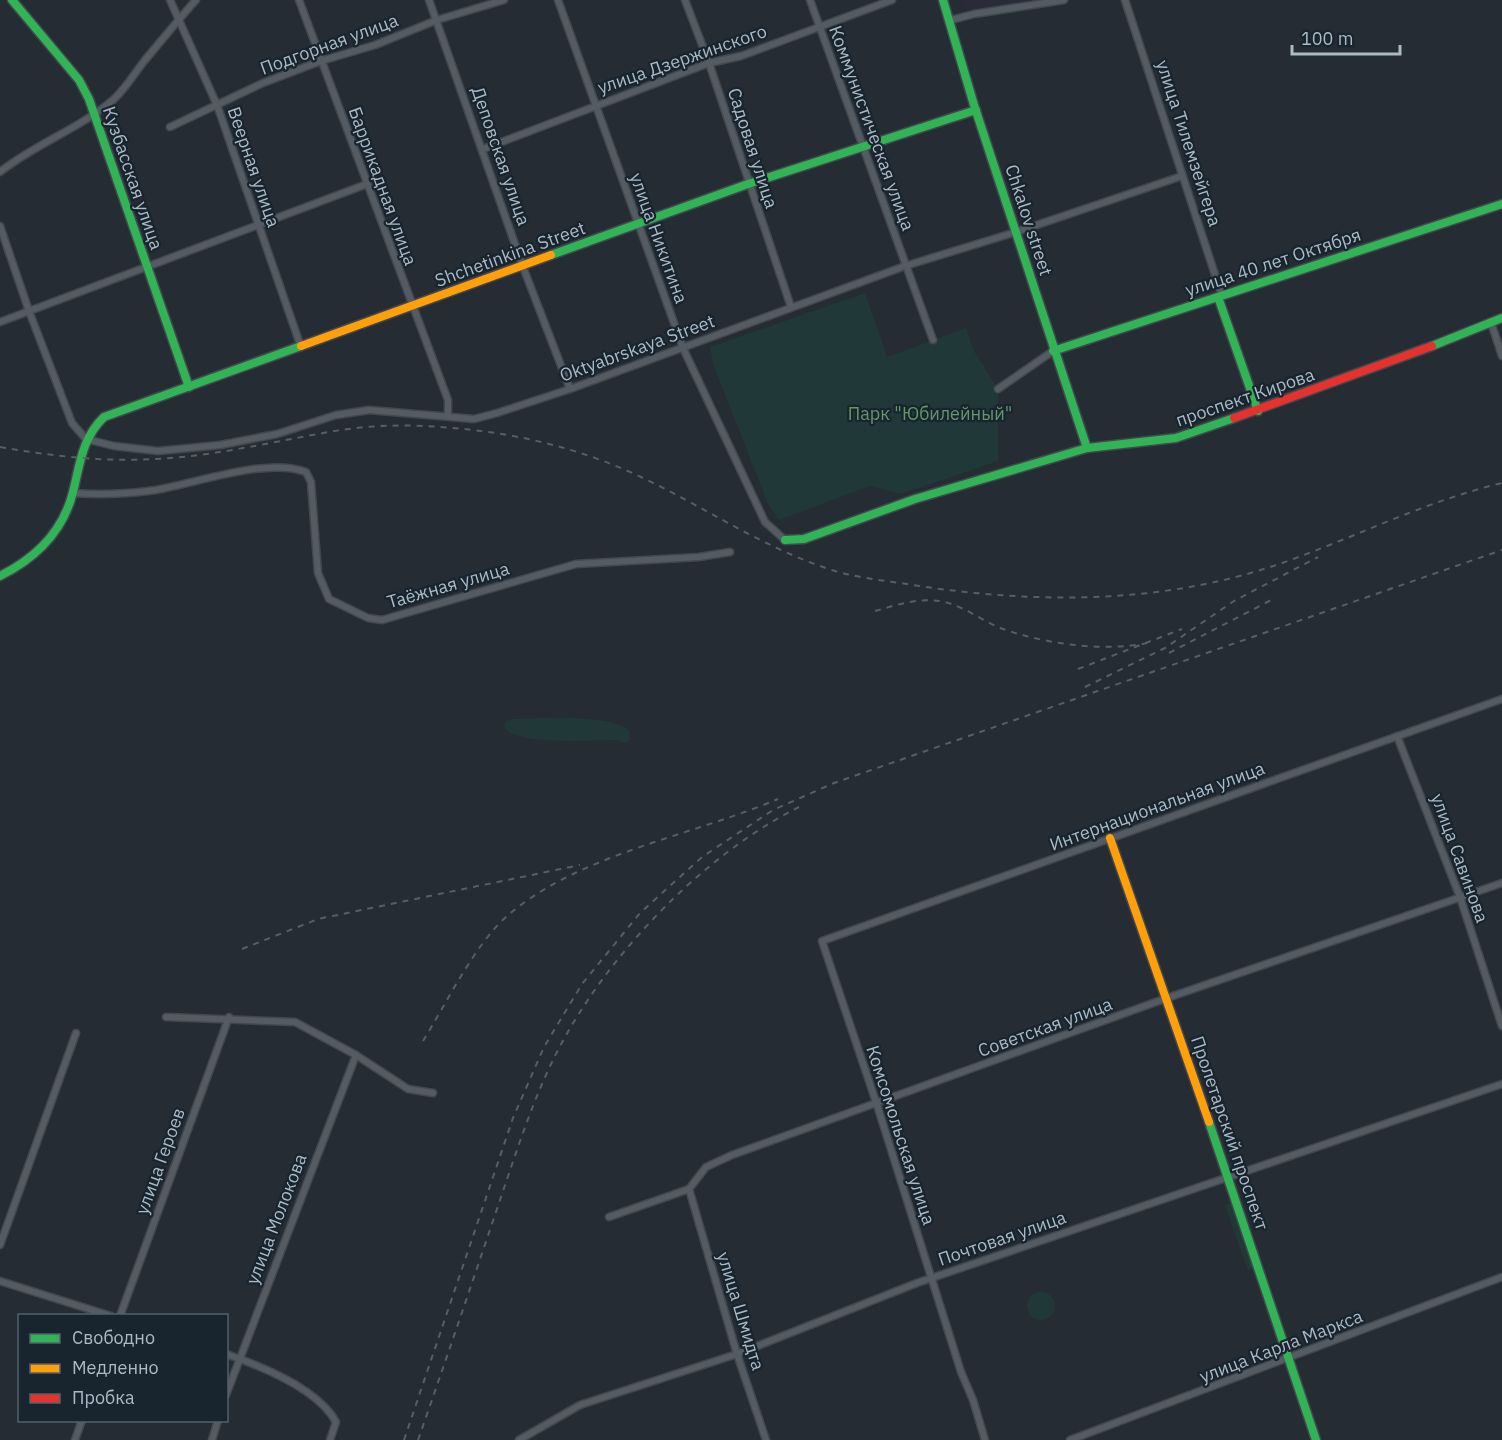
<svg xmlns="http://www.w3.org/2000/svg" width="1502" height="1440" viewBox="0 0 1502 1440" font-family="'IBM Plex Sans',sans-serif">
<rect width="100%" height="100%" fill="#252c33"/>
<!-- medical -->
<polygon fill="#2a2b39" points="961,0 1065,0 965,10"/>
<!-- green -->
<g fill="#213839">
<polygon points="865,293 887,357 966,328 974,351 998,389 998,461 901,494 870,486 779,520 768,504 713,364 710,347"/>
<path d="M511,719C541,719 606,713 629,730L630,739L626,743L615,740C590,740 520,746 504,728L505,722Z"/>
<polygon points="1231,1203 1253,1268 1248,1270 1225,1205"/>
<circle cx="1041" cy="1306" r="14"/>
</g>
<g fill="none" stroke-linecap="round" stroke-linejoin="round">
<!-- street casing -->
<g stroke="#42484e" stroke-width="9">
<g id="street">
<polyline points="170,0 217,105 301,347"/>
<polyline points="299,0 448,400 448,416"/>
<polyline points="429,0 523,267 570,389"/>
<polyline points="558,0 683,348 765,522 785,540"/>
<polyline points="685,0 709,63 791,307"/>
<polyline points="810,0 933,340"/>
<polyline points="1125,0 1222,296"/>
<polyline points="951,20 974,14 1064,0"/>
<polyline points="170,127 263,83 321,61 375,45 437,20 504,0"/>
<polyline points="483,149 709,63 741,56 892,0"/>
<path d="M0,172C35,144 79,129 113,100C126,88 134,74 145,60C162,40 178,20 196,0"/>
<polyline points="0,226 29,311 72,423 86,439 114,446 158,451 220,445 277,434 336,415 369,410 474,419 497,413 570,389 905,266 1016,232 1182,176"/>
<polyline points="0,322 367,184"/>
<polyline points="1491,322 1502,356"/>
<polyline points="998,389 1053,351"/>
<path d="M72,493C100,495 128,494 156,490C197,483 267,457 306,472L311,482L318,573L329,599L368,618L382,620L576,564L699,557L730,552"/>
<polyline points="1397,736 1460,897 1502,1026"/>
<polyline points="166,1017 295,1022 356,1055 408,1089 433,1093"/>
<polyline points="689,1189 737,1354 766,1440"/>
<polyline points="609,1217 689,1189 706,1167 732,1155 1167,998 1502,883"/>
<polyline points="0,1245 76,1033"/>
<polyline points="0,1281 111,1316"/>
<polyline points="120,1316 229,1017"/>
<path d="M226,1354C261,1366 318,1389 336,1422L330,1440"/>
<polyline points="226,1395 356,1055"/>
<polyline points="75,1440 82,1420"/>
<polyline points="212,1440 218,1420"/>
<polyline points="519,1440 580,1405 737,1354 917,1283 1502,1084"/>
<polyline points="985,1440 973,1400 961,1372 877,1105 822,941 1502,699"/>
<polyline points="1070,1440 1502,1277"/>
</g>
</g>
<!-- fast casing -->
<g stroke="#42484e" stroke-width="11">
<g id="fast">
<polyline points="12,0 79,80 89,99 189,387"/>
<polyline points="943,0 974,105 1087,448"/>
<polyline points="551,255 748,184 976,110"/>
<polyline points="1218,297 1258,411"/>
<polyline points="1432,346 1502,318"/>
<polyline points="1053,351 1502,204"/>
<polyline points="785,540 804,539 915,499 1087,448 1176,438 1234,418"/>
<path d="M0,576C36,558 63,532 73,492C80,464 82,438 104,417L301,346"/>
<polyline points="1209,1122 1316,1440"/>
</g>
</g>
<!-- slow casing -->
<g stroke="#42484e" stroke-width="11">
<g id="slow">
<polyline points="301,346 551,255"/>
<polyline points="1110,838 1209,1122"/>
</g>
</g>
<!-- jam casing -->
<g stroke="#42484e" stroke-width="11">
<polyline id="jam" points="1234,418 1432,346"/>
</g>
<!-- street -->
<use href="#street" stroke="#545b62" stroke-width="6"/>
<!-- fast -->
<use href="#fast" stroke="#30b455" stroke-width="8"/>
<!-- slow -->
<use href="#slow" stroke="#ff9f0a" stroke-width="8"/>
<!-- jam -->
<use href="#jam" stroke="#e5322d" stroke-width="8"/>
<!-- rail -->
<g stroke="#585f64" stroke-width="2" stroke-dasharray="6 6" stroke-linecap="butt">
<path d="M0,447C51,456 103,462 155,459C218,456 279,440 341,430C387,423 434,425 481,431C537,438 594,454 645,479C708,509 767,550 835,571C862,579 891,581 919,586C1040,604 1165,604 1282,563C1356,537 1426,501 1502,483"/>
<path d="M875,611C896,605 917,598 939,601C962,604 981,621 1003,629C1046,644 1103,652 1148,643"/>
<polyline points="1169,653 1275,598"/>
<polyline points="1078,669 1182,629"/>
<polyline points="1085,687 1165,648 1234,601 1318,557"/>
<polyline points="242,949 318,919 580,865"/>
<path d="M423,1041C446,1004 475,944 507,916C579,854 691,836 778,799"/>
<polyline points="404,1440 513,1118 544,1047 582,984 640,913 702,857 773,810 834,783 1502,550"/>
<path d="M418,1440C446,1360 473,1280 500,1200C517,1150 533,1099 557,1052C606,956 703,855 799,807"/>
</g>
</g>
<g text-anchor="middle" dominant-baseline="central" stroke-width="4.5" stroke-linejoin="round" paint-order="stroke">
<!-- street labels -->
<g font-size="18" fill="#acbac6" stroke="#18242e">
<text transform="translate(329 44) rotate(-20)">Подгорная улица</text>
<text transform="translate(682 59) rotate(-19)">улица Дзержинского</text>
<text transform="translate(872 128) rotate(70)">Коммунистическая улица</text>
<text transform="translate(1189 143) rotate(72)">улица Тилемзейгера</text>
<text transform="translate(753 148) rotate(72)">Садовая улица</text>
<text transform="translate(501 156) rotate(71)">Деповская улица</text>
<text transform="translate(254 167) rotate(71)">Веерная улица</text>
<text transform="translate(133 178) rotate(71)">Кузбасская улица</text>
<text transform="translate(383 186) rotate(70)">Баррикадная улица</text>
<text transform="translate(1029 220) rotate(72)">Chkalov street</text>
<text transform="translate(659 238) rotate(70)">улица Никитина</text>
<text transform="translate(510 254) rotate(-20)">Shchetinkina Street</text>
<text transform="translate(1273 262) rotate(-18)">улица 40 лет Октября</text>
<text transform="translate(637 348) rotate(-20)">Oktyabrskaya Street</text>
<text transform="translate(1245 397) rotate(-19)">проспект Кирова</text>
<text transform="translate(448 585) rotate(-16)">Таёжная улица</text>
<text transform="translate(1157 806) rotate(-20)">Интернациональная улица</text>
<text transform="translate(1460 858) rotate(70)">улица Савинова</text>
<text transform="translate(1045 1027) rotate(-20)">Советская улица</text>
<text transform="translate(1230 1133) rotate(71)">Пролетарский проспект</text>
<text transform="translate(901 1135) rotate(72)">Комсомольская улица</text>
<text transform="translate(160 1161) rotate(-70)">улица Героев</text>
<text transform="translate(276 1219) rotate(-69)">улица Молокова</text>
<text transform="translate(1002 1238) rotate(-19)">Почтовая улица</text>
<text transform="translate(741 1311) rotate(73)">улица Шмидта</text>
<text transform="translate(1281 1346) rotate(-21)">улица Карла Маркса</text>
</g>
<!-- park labels -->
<g font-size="18" fill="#629868" stroke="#18242e">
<text x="930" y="413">Парк "Юбилейный"</text>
</g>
</g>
<!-- legend -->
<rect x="18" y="1314" width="210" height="108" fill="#18242e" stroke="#53606b" stroke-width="1.5"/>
<rect x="30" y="1334" width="30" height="9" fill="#30b455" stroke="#53606b" stroke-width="1.5"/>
<text x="72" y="1344" font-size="18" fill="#acbac6">Свободно</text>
<rect x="30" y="1364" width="30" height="9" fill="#ff9f0a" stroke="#53606b" stroke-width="1.5"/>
<text x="72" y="1374" font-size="18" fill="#acbac6">Медленно</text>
<rect x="30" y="1394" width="30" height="9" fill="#e5322d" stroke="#53606b" stroke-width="1.5"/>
<text x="72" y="1404" font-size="18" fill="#acbac6">Пробка</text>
<!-- scale -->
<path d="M1292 45v9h108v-9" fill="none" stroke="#acbac6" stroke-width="3"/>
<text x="1301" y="45" font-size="18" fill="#acbac6" stroke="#18242e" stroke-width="4.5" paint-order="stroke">100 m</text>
</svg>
